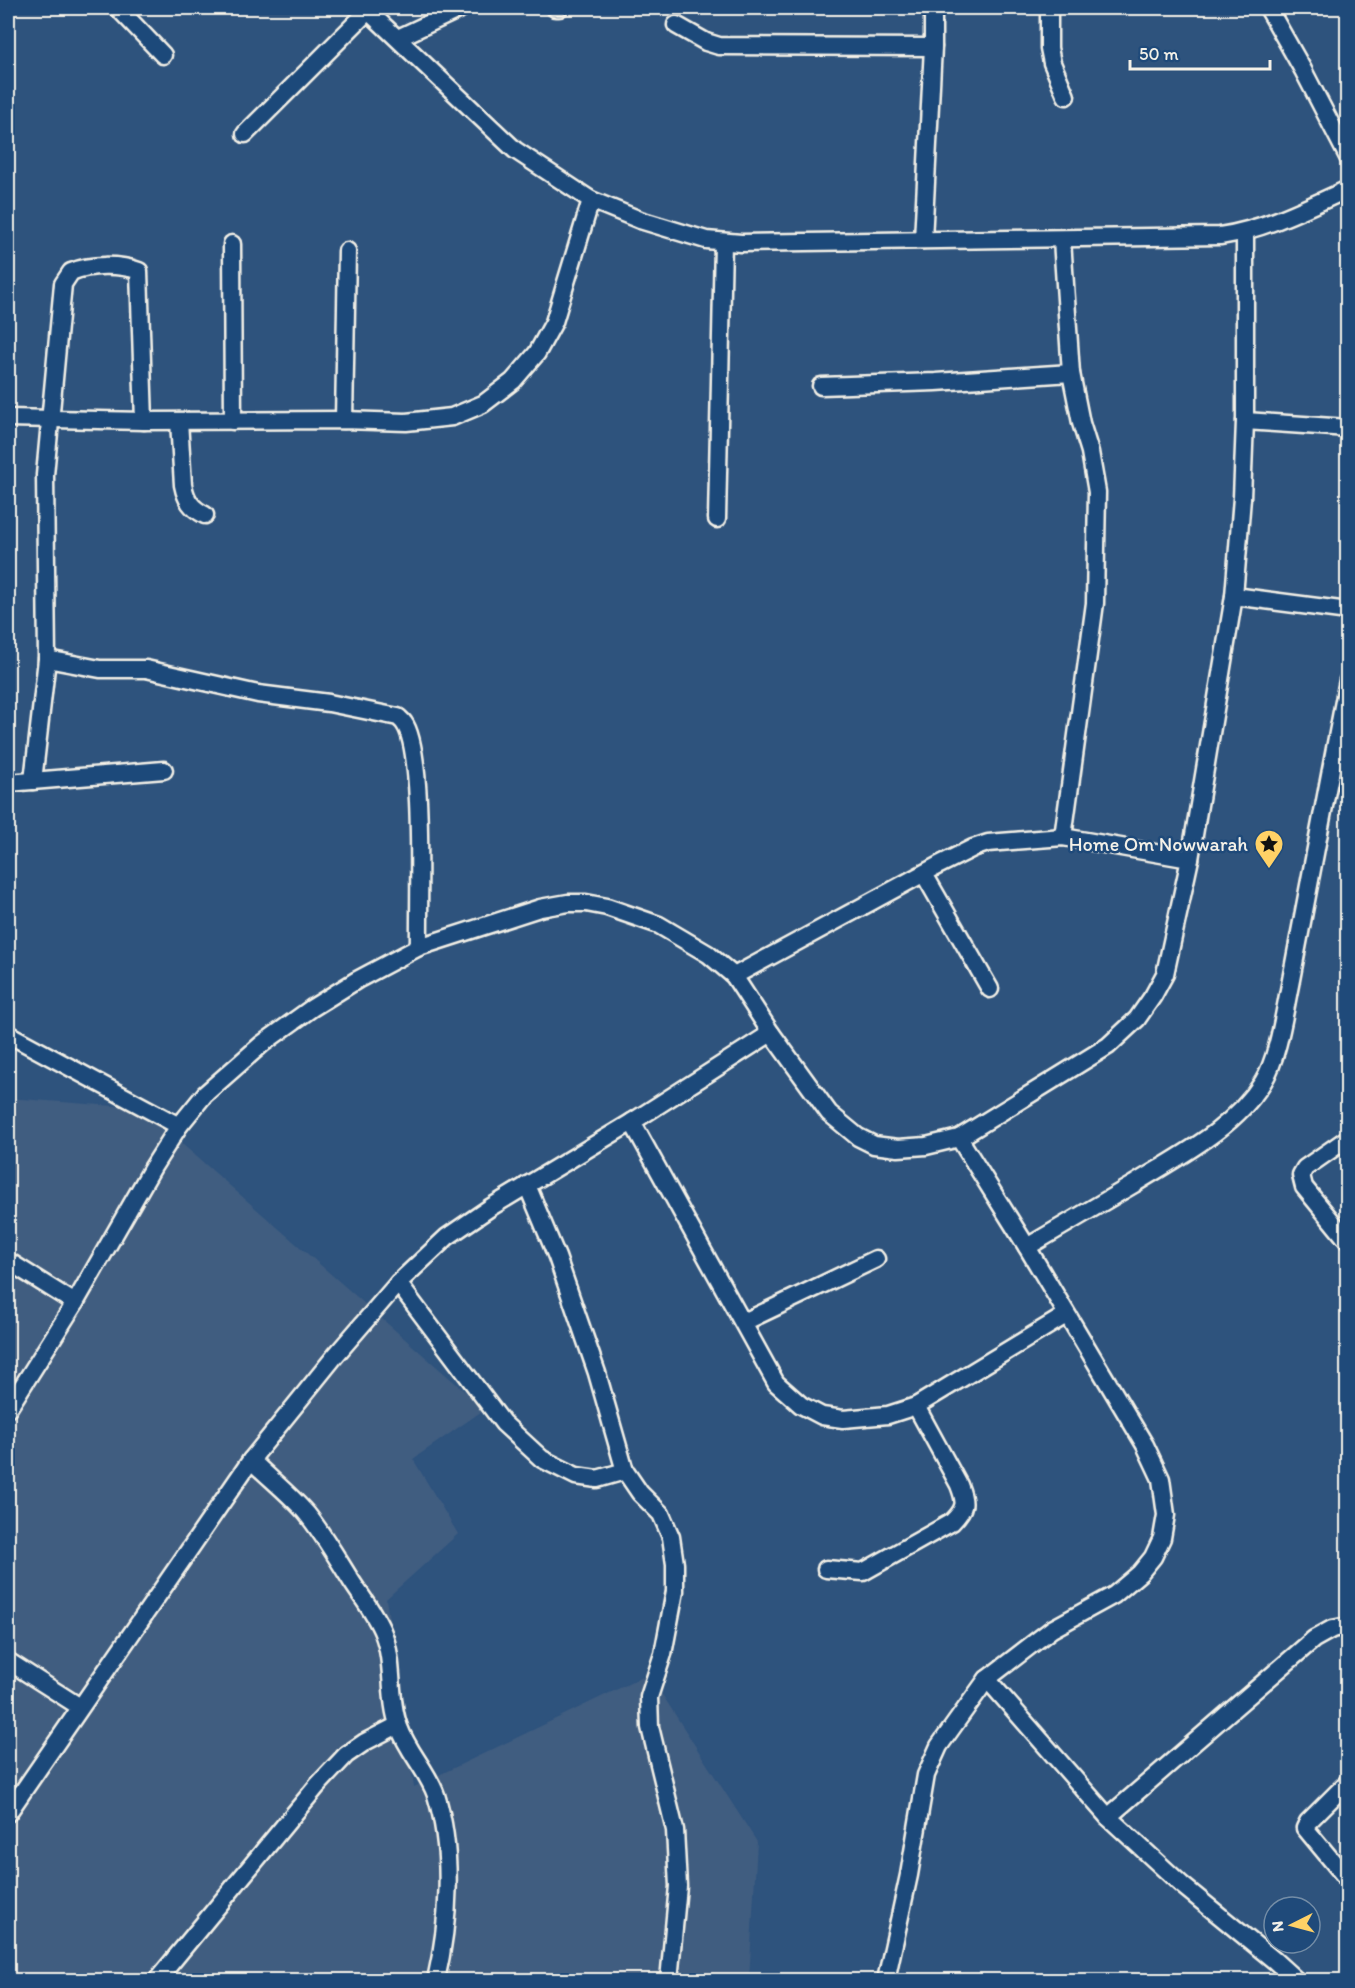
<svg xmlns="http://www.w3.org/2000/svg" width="1355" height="1988" viewBox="0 0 1355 1988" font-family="Itim,sans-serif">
<rect width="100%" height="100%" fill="#2e537d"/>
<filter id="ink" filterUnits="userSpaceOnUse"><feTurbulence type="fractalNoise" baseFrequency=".0167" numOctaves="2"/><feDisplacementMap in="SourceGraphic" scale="12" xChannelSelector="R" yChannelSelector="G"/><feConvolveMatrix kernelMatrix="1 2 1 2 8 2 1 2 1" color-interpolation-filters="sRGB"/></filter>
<g filter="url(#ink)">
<!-- built -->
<polygon fill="#405d80" points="8,1098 141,1108 485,1409 413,1459 458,1534 386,1599 414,1787 649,1674 757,1842 749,1980 8,1980"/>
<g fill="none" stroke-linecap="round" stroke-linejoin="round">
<!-- minor casing -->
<g stroke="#f4f1e8" stroke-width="21">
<g id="minor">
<polyline points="118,8 163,55"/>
<path d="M365,8L515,150L591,200L640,220L706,240L741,243L1220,236C1266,229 1306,208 1348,189"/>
<polyline points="555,8 559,8"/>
<polyline points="1049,8 1049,48 1052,63 1066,96"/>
<polyline points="1268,8 1303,70 1348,157"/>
<polyline points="676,25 706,42 719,46 933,47"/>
<polyline points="398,38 462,8"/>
<polyline points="245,134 368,11"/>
<polyline points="923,240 933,47 933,8"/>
<polyline points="1062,240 1071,373 1081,423 1090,452 1097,492 1095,603 1063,837"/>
<polyline points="232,244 233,421"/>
<polyline points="821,386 936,382 1071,373"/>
<polyline points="8,418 144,421 344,420 406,422 452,417 483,404 513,381 537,353 554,322 591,200"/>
<polyline points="344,420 347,251"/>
<path d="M179,421L183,485C186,500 191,508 205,515"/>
<polyline points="1245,421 1348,428"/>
<polyline points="717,519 723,243"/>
<polyline points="1234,596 1348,611"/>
<path d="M47,659L100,669H146L258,694L329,703L398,717C400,719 403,721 404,723C425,751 418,906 419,947"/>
<path d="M33,781L47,659L45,475L63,284L71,272C90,264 120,264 139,271L144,421"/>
<polyline points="8,783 164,770"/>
<polyline points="924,874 990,989"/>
<polyline points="734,976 939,865 973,848 988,843 1063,837 1190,859"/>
<polyline points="8,1034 179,1126"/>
<polyline points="632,1122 776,1383 801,1405 822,1416 843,1419 888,1415 916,1406 1066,1315"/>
<polyline points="1348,1138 1305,1168 1301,1175 1304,1187 1348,1241"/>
<polyline points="527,1185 557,1257 597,1373 625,1471 640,1493 661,1514 671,1537 675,1564 675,1591 663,1654 649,1697 650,1727 675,1830 678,1886 669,1980"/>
<path d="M1027,1247C1063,1226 1098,1205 1134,1184C1179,1156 1234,1129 1263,1082C1278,1058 1284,1014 1290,985L1348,680"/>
<polyline points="8,1261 75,1303"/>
<polyline points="398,1283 503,1423 542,1459 576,1476 597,1479 625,1471"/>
<polyline points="744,1322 876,1259"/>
<polyline points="8,1409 75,1303 153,1167 179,1126 205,1094 262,1044 312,1008 357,980 419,947 540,908 568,903 586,903 607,907 659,925 708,954 734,976 771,1033 829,1113 858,1137 874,1145 898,1148 926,1146 959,1138 1108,1046 1137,1019 1153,996 1165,974 1190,859 1234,596 1242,498 1245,421 1245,232"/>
<path d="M251,1460C269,1478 291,1495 307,1514C324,1535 338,1560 352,1582C363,1599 376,1615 383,1633C395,1663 388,1698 399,1727C408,1752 427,1770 436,1795C454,1852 449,1923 436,1980"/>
<path d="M826,1569L863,1572L952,1522C966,1508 966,1503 959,1485L916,1406"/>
<polyline points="8,1661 80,1707"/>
<polyline points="987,1679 1108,1817 1182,1885 1275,1961 1296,1980"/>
<polyline points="1348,1782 1308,1822 1305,1828 1348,1880"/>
<polyline points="8,1813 251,1460 335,1356 398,1283 447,1237 491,1207 632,1122 771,1033"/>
<polyline points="1108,1817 1314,1639 1332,1629 1348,1626"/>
<polyline points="157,1980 317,1786 346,1755 365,1742 398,1725"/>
<polyline points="886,1980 909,1875 926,1775 939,1746 987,1679 1052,1629 1114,1595 1140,1573 1153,1557 1162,1538 1166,1515 1161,1479 1145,1445 1027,1247 959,1138"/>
</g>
</g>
<!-- minor -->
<use href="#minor" stroke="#1f4a7a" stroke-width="16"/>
</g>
</g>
<!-- icons -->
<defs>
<g id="sight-pin" transform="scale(1.5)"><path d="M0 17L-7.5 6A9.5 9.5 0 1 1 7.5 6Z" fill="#ffd166" stroke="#1f4a7a"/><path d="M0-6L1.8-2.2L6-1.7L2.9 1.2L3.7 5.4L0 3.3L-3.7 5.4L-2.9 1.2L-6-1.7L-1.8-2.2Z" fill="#111"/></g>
</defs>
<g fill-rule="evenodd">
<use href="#sight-pin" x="1269" y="844"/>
</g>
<g text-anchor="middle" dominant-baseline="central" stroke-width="5" stroke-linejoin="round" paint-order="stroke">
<!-- poi labels -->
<g font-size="20" fill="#f4f1e8" stroke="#1f4a7a" text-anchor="end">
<text x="1248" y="844">Home Om Nowwarah</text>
</g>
</g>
<!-- margin -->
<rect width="1355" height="1988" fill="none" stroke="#1f4a7a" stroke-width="30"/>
<rect x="15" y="15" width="1325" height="1958" fill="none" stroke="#f4f1e8" stroke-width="2" filter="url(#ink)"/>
<!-- north arrow -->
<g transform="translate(1292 1925) rotate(264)"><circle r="28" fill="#1f4a7a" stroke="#748da6" stroke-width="1.5"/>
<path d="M0-4.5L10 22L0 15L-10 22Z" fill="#ffd166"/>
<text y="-9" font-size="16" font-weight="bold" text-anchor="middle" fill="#f4f1e8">N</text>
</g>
<!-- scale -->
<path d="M1130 60v9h140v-9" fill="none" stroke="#f4f1e8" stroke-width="3"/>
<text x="1139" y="60" font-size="18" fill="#f4f1e8" stroke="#1f4a7a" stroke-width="4.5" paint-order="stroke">50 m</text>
</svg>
